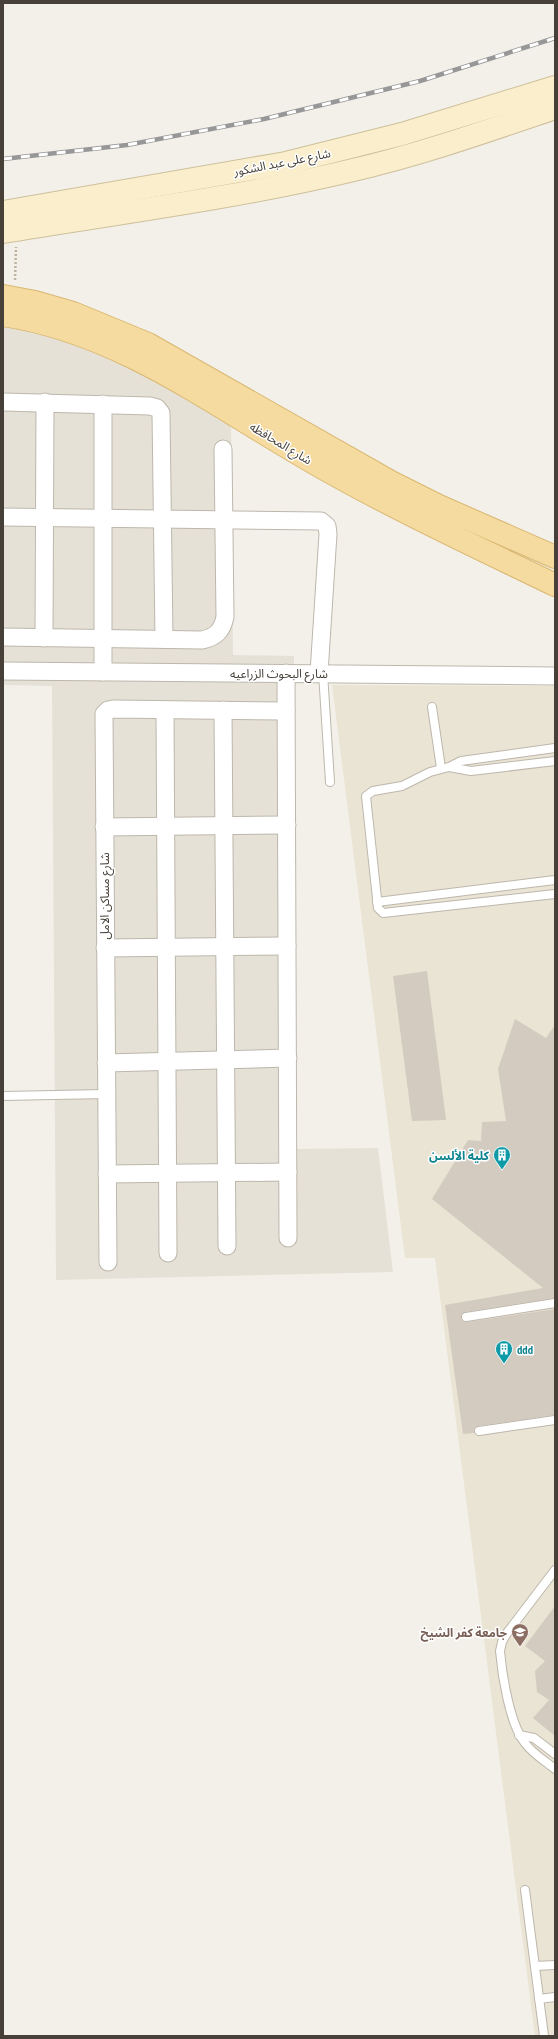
<svg xmlns="http://www.w3.org/2000/svg" width="558" height="2039" viewBox="0 0 558 2039" font-family="'PT Sans Narrow','Noto Sans Arabic',sans-serif">
<rect width="100%" height="100%" fill="#f3f0e9"/>
<!-- residential -->
<polygon fill="#e6e1d7" points="3,324 43,332 87,347 186,395 231,421 233,655 294,656 295,1149 378,1148 393,1272 56,1280 52,686 3,685"/>
<!-- education -->
<polygon fill="#eae4d4" points="332,685 555,686 555,2036 535,2036 435,1258 405,1258"/>
<!-- building -->
<g fill="#d3cbbf">
<polygon points="427,971 446,1120 412,1121 393,976"/>
<polygon points="515,1019 546,1038 555,1025 555,1298 465,1312 461,1317 462,1321 467,1322 555,1309 555,1415 478,1426 474,1429 474,1433 463,1434 445,1305 543,1288 432,1199 468,1140 481,1141 482,1122 506,1121 498,1069"/>
<polygon points="555,1606 555,1736 533,1718 549,1700 537,1692 535,1671 545,1661 525,1646"/>
</g>
<g fill="none" stroke-linecap="round" stroke-linejoin="round">
<!-- service casing -->
<g stroke="#bdb7ac" stroke-width="10">
<g id="service">
<polyline points="323,673 330,782"/>
<polyline points="432,707 441,768"/>
<polyline points="555,748 461,761 449,767 430,772 402,786 373,791 366,796 378,908 383,913 555,894"/>
<polyline points="449,767 471,771 555,761"/>
<polyline points="377,902 555,880"/>
<polyline points="3,1096 106,1094"/>
<polyline points="466,1317 555,1303"/>
<polyline points="479,1431 555,1420"/>
<path d="M555,1570L507,1633L502,1642L500,1651C502,1675 510,1725 525,1743C533,1754 545,1761 555,1769"/>
<polyline points="519,1735 534,1738 555,1754"/>
<polyline points="525,1890 544,2036"/>
<polyline points="535,1966 555,1965"/>
<polyline points="539,1999 555,1997"/>
</g>
</g>
<!-- minor casing -->
<g stroke="#bdb7ac" stroke-width="19">
<g id="minor">
<polyline points="3,402 150,406 157,408 161,413 164,639"/>
<polyline points="3,517 321,521 327,526 328,534 319,673"/>
<path d="M3,637L202,640C216,637 222,631 225,617L223,449"/>
<polyline points="44,638 45,402"/>
<polyline points="3,671 555,676"/>
<polyline points="103,672 103,404"/>
<polyline points="286,673 288,1238"/>
<polyline points="165,710 168,1253"/>
<polyline points="223,710 227,1246"/>
<polyline points="104,827 287,825"/>
<polyline points="105,948 287,946"/>
<polyline points="106,1063 288,1058"/>
<polyline points="107,1174 288,1172"/>
<polyline points="108,1262 104,714 108,710 113,709 286,711"/>
</g>
</g>
<!-- secondary casing -->
<g stroke="#cec09c" stroke-width="24">
<g id="secondary">
<polyline points="3,212 286,163 402,134 555,87"/>
<path d="M3,232C118,213 235,198 349,171C419,155 487,131 555,108"/>
</g>
</g>
<!-- primary casing -->
<g stroke="#d9b771" stroke-width="24">
<g id="primary">
<polyline points="3,296 35,302 73,313 148,344 391,482 439,506 555,557"/>
<path d="M3,315C130,334 229,418 339,477C409,516 483,550 555,585"/>
</g>
</g>
<!-- path -->
<polyline stroke="#beb29f" stroke-width="2.5" stroke-dasharray="2 2" stroke-linecap="butt" points="15,280 16,247"/>
<!-- service -->
<use href="#service" stroke="#fff" stroke-width="8"/>
<!-- minor -->
<use href="#minor" stroke="#fff" stroke-width="17"/>
<!-- secondary -->
<use href="#secondary" stroke="#faeecc" stroke-width="22"/>
<!-- primary -->
<use href="#primary" stroke="#f5dba0" stroke-width="22"/>
<!-- rail casing -->
<g stroke="#979797" stroke-width="4.5">
<polyline id="rail" points="3,159 127,145 264,119 420,81 555,38"/>
</g>
<!-- rail -->
<use href="#rail" stroke="#fff" stroke-width="3" stroke-dasharray="9" stroke-linecap="butt"/>
</g>
<!-- icons -->
<defs>
<g id="building-pin" transform="scale(0.9)"><path d="M0 17L-7.5 6A9.5 9.5 0 1 1 7.5 6Z" fill="#0f9aa8" stroke="#fff"/><path d="M-4-6H4V6H1V3H-1V6H-4ZM-2.5-4.3h1.7v1.8h-1.7ZM.8-4.3h1.7v1.8H.8ZM-2.5-1h1.7V.8h-1.7ZM.8-1h1.7V.8H.8Z" fill="#fff"/></g>
<g id="university-pin" transform="scale(0.9)"><path d="M0 17L-7.5 6A9.5 9.5 0 1 1 7.5 6Z" fill="#8d6e63" stroke="#fff"/><path d="M0-5L7-2L0 1L-7-2ZM-4 1L0 2.5L4 1V4Q0 6-4 4Z" fill="#fff"/></g>
</defs>
<g fill-rule="evenodd">
<use href="#building-pin" x="502" y="1155"/>
<use href="#building-pin" x="504" y="1349"/>
<use href="#university-pin" x="520" y="1632"/>
</g>
<g text-anchor="middle" dominant-baseline="central" stroke-width="3" stroke-linejoin="round" paint-order="stroke">
<!-- street labels -->
<g font-size="12" fill="#464038" stroke="#fff">
<text transform="translate(282 162) rotate(-11)">شارع على عبد الشكور</text>
<text transform="translate(281 443) rotate(31)">شارع المحافظه</text>
<text x="279" y="673">شارع البحوث الزراعيه</text>
<text transform="translate(104 896) rotate(-90)">شارع مساكن الامل</text>
</g>
<!-- culture labels -->
<g font-size="12" font-weight="bold" fill="#0d838f" stroke="#fff" text-anchor="end">
<text x="489" y="1155">كلية الألسن</text>
<text x="517" y="1349" text-anchor="start">ddd</text>
</g>
<!-- education labels -->
<g font-size="12" font-weight="bold" fill="#785e54" stroke="#fff" text-anchor="end">
<text x="507" y="1632">جامعة كفر الشيخ</text>
</g>
</g>
<!-- border -->
<rect width="558" height="2039" fill="none" stroke="#464038" stroke-width="8"/>
</svg>
